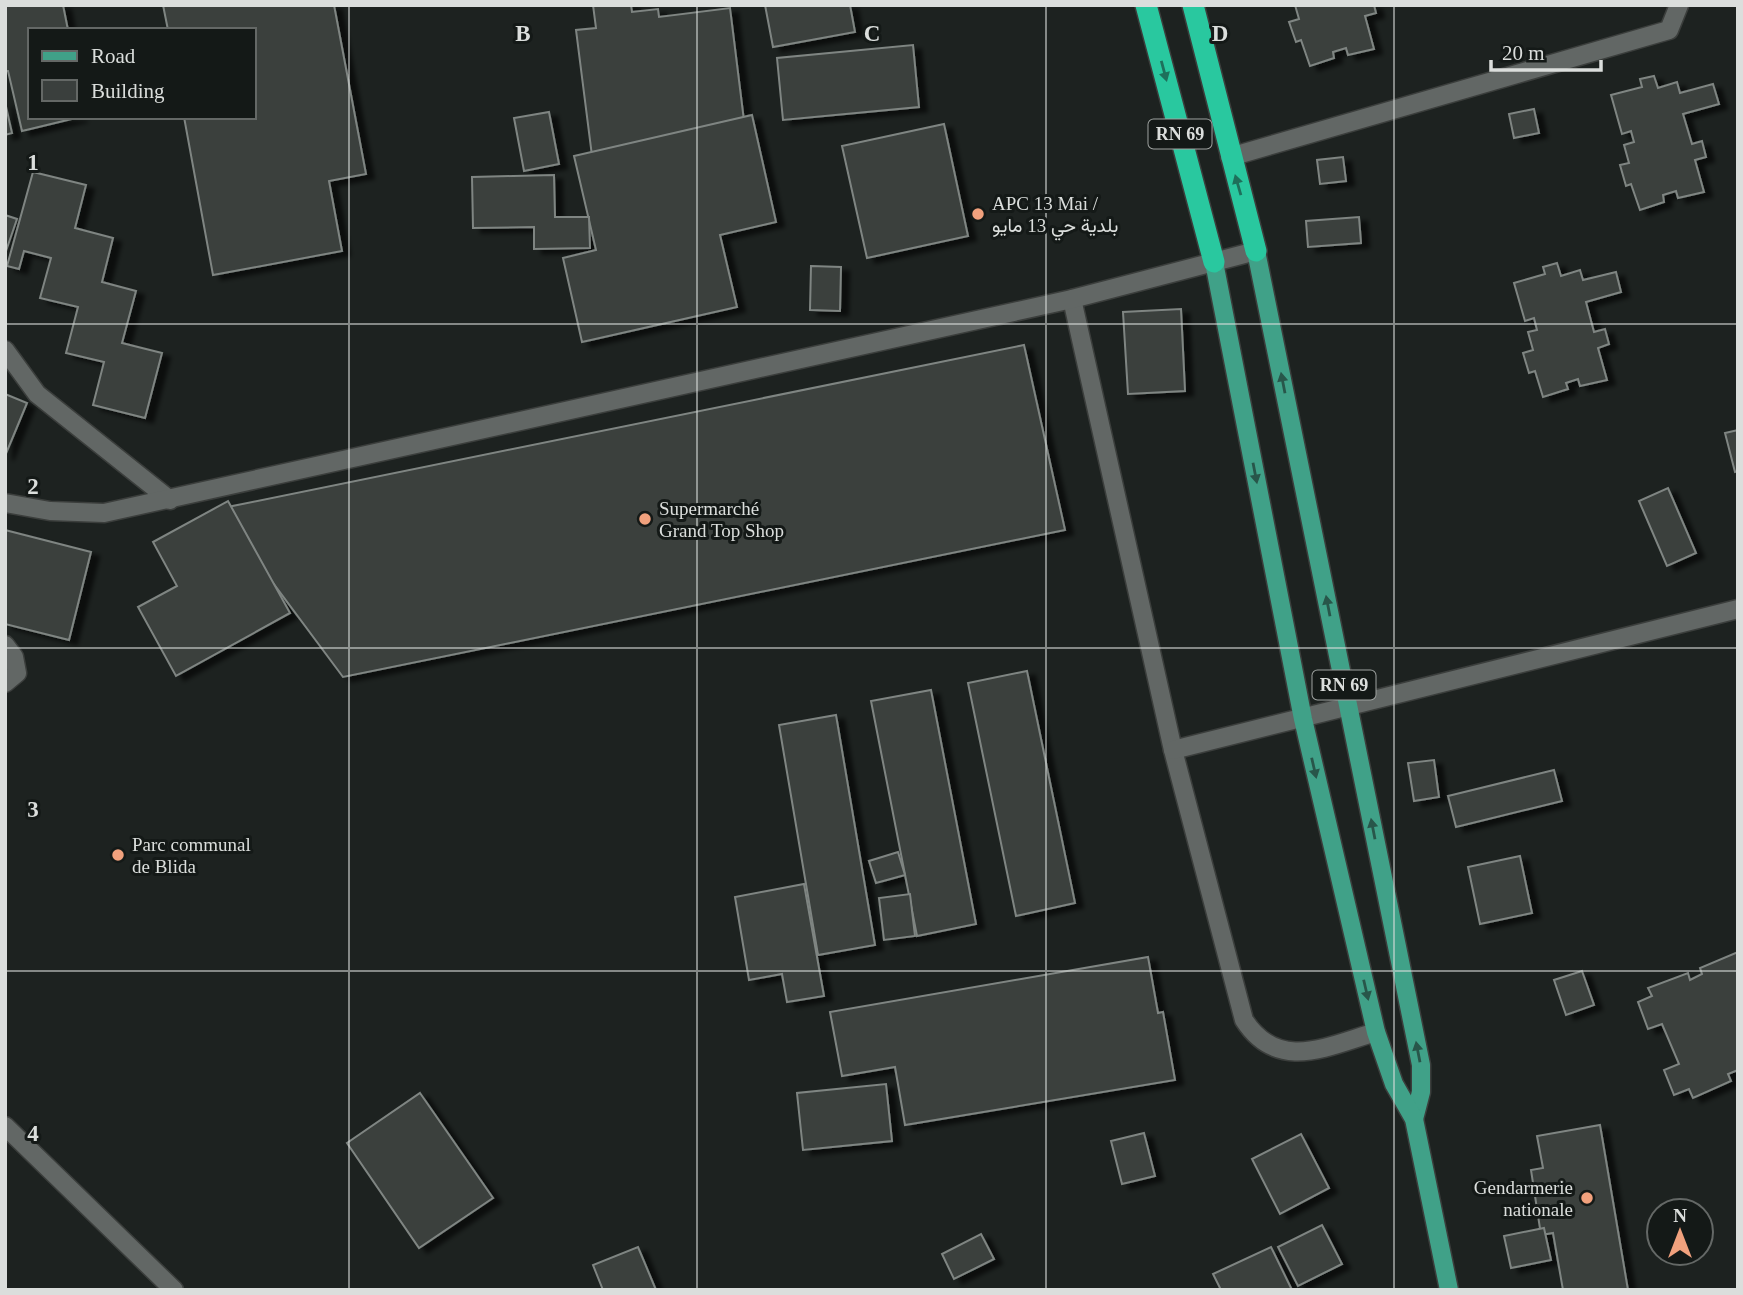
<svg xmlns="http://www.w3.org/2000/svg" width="1743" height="1295" viewBox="0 0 1743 1295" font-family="'Times New Roman',Vazirmatn,serif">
<defs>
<filter id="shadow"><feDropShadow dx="8" dy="4.5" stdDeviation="2" flood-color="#0009"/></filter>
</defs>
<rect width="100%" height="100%" fill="#1d2220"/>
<!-- building -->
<g fill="#3a3f3d" stroke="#7f8582" stroke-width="2" filter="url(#shadow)">
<polygon points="5,5 63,5 68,30 30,30 30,117 80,117 22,131 8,71 5,71"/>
<polygon points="163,5 334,5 366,174 329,181 342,251 213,275 184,117 254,117 254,30 168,30"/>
<polygon points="593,5 631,5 632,12 658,9 659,17 730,8 746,137 592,156 576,30 596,28"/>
<polygon points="765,5 850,5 855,32 773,47"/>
<polygon points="1295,5 1374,5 1376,13 1365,16 1374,49 1348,55 1346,48 1333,52 1334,58 1310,66 1301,40 1296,42 1289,22 1299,19"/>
<polygon points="913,45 919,107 783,120 777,58"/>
<polygon points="1654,76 1658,88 1677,82 1680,93 1713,84 1719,104 1683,114 1692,144 1702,141 1706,157 1695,160 1704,192 1678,198 1676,191 1663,195 1664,202 1640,210 1631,184 1626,186 1620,165 1629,163 1624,145 1634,142 1631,131 1622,134 1611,95 1642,87 1640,79"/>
<polygon points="5,102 12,133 5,135"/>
<polygon points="1534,109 1539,133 1514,138 1509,114"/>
<polygon points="549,112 559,164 524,171 514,118"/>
<polygon points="752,115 776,222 720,235 737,307 582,342 563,258 596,250 574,156"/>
<polygon points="944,124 968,236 867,258 842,146"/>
<polygon points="1343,157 1346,181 1320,184 1317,160"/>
<polygon points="33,172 86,185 75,228 113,238 102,282 136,291 122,343 162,353 145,418 93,405 104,362 66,353 78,307 40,298 51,258 24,251 19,269 7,266"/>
<polygon points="554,175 555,217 589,217 590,248 534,249 534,227 473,228 472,177"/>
<polygon points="5,215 17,219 6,251 5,251"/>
<polygon points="1359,217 1361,243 1308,247 1306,221"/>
<polygon points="1557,263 1561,276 1580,270 1583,280 1616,272 1621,292 1586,302 1594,332 1605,329 1609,344 1598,348 1607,380 1580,386 1578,379 1566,383 1568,389 1543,397 1535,371 1529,373 1523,353 1533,350 1528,332 1537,330 1534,318 1525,321 1514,283 1545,274 1543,267"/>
<polygon points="811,266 841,267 840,311 810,310"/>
<polygon points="1181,309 1185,391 1128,394 1123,312"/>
<polygon points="1024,345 1065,530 343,677 218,509"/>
<polygon points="5,394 27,403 5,456"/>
<polygon points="1738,430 1738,471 1735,472 1725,433"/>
<polygon points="1668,488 1696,553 1667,566 1639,501"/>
<polygon points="228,501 290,613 176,676 138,607 177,586 153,542"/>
<polygon points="5,530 91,552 69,640 5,624"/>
<polygon points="1027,671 1075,903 1016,916 968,683"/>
<polygon points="931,690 976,924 917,936 871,701"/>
<polygon points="836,715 875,945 818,955 779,725"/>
<polygon points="1434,760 1439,797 1414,801 1408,763"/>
<polygon points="1554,770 1562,801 1456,827 1448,796"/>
<polygon points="898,852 905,875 876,883 869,861"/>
<polygon points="1520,856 1532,913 1480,924 1468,867"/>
<polygon points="804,884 824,996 787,1002 782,974 749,980 735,897"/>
<polygon points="910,894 915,936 884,940 879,898"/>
<polygon points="1738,952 1738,1070 1728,1074 1731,1081 1693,1098 1689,1089 1674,1095 1664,1070 1679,1064 1662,1024 1648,1029 1638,1002 1652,996 1648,988 1688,973 1690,980 1702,974 1700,968"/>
<polygon points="1148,957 1158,1013 1163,1012 1175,1080 905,1125 895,1067 842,1076 830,1012"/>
<polygon points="1582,971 1594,1005 1566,1015 1554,980"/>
<polygon points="886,1084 892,1141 803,1150 797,1093"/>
<polygon points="420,1093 493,1198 419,1248 347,1143"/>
<polygon points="1600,1125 1628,1290 1563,1290 1553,1233 1541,1235 1531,1170 1543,1168 1537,1136"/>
<polygon points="1144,1133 1155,1176 1122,1184 1111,1141"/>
<polygon points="1301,1134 1329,1188 1280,1214 1252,1159"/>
<polygon points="1322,1225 1342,1264 1298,1286 1278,1247"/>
<polygon points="1544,1228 1551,1260 1511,1268 1504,1236"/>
<polygon points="981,1234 994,1259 954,1279 942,1254"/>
<polygon points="638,1247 656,1290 603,1290 593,1265"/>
<polygon points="1271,1247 1292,1290 1221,1290 1213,1274"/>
</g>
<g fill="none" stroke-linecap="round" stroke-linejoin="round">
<!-- street casing -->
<g stroke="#3b3e3c" stroke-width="21">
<g id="street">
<polyline points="1230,157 1669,30 1679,5"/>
<path d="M1072,299L1173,750L1244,1020C1278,1073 1328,1046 1376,1032"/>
<polyline points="5,350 37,394 170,500"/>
<polyline points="5,645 14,657 17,673 5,683"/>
<polyline points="1173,750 1738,609"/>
<polyline points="5,1126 174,1290"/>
</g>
</g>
<!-- secondary casing -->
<g stroke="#3b3e3c" stroke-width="21">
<polyline id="secondary" points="5,503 50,511 104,513 1072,299 1256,251"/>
</g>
<!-- primary casing -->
<g stroke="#3b3e3c" stroke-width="21">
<g id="primary">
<polyline points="1256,251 1421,1065 1421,1092 1414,1119"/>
<polyline points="1214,262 1303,719 1376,1032 1394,1084 1414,1119 1449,1290"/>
</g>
</g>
<!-- highway casing -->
<g stroke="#3b3e3c" stroke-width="24">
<g id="highway">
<polyline points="1146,5 1214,262"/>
<polyline points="1193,5 1256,251"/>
</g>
</g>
<!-- street -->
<use href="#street" stroke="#626765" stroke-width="18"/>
<!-- secondary -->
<use href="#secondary" stroke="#626765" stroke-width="18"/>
<!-- primary -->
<use href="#primary" stroke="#40a188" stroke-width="18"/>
<!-- highway -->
<use href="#highway" stroke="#29c89f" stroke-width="21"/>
</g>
<!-- one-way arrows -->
<defs><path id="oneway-solid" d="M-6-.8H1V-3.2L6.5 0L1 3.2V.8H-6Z" transform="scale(1.75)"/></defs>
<g fill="#1e705b">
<use href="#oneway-solid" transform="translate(1164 71) rotate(75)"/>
<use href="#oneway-solid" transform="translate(1238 185) rotate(-106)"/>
</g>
<g fill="#28564a">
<use href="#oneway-solid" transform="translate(1283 383) rotate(-101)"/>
<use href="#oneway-solid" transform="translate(1255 473) rotate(79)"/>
<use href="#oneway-solid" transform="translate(1328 606) rotate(-101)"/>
<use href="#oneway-solid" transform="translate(1314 768) rotate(77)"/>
<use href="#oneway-solid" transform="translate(1373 829) rotate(-101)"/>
<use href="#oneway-solid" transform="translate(1366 990) rotate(77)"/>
<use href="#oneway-solid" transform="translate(1418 1052) rotate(-101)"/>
</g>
<!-- grid -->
<path fill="none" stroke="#dbdedc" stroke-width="2" stroke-opacity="0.55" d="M349,5V1290M697,5V1290M1046,5V1290M1394,5V1290M5,324H1738M5,648H1738M5,971H1738"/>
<!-- markers -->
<g fill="#f1a17d" stroke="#141917" stroke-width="2.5">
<circle cx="978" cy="214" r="7"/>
<circle cx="645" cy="519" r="7"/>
<circle cx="118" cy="855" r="7"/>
<circle cx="1587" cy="1198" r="7"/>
</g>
<g text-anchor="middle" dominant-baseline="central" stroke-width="6" stroke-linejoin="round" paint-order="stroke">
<!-- shield labels -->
<g fill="#141917" stroke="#9fa3a1" stroke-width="2">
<rect x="1148.5" y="119.5" width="63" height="29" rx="5"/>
<rect x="1312.5" y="670.5" width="63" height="29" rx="5"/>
</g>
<g font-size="18" font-weight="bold" fill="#dbdedc">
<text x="1180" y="134">RN 69</text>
<text x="1344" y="685">RN 69</text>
</g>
<!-- poi labels -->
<g font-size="19" fill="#dbdedc" stroke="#141917" text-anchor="start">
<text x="992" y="203">APC 13 Mai /<tspan x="992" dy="22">بلدية حي 13 مايو</tspan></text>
<text x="659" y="508">Supermarché<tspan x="659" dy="22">Grand Top Shop</tspan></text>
<text x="132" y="844">Parc communal<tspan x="132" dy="22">de Blida</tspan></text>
<text x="1573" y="1187" text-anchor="end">Gendarmerie<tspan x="1573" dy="22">nationale</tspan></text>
</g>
</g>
<g font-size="23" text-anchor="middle" font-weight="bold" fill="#dbdedc" stroke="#141917" stroke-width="6" stroke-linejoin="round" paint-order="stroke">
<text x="523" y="41">B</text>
<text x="872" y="41">C</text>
<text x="1220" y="41">D</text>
<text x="33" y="170">1</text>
<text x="33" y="494">2</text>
<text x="33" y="817">3</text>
<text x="33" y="1141">4</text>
</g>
<!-- border -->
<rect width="1743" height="1295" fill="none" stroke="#dbdedc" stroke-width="14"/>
<!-- legend -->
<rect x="28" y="28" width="228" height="91" fill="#141917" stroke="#646866" stroke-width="2"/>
<rect x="42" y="51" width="35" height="10" fill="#40a188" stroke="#646866" stroke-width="2"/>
<text x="91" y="63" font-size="21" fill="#dbdedc">Road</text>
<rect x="42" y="80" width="35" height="21" fill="#3a3f3d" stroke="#646866" stroke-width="2"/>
<text x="91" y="98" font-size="21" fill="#dbdedc">Building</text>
<!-- north arrow -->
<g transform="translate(1680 1232)"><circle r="33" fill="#141917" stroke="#646866" stroke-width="2"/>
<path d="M0-5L12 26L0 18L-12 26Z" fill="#f1a17d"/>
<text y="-10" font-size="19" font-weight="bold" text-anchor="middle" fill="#dbdedc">N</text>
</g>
<!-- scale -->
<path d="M1491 60v10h110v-10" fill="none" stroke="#dbdedc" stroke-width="3.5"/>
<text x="1502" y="60" font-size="21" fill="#dbdedc" stroke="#141917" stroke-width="5" paint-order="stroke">20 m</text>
</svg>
